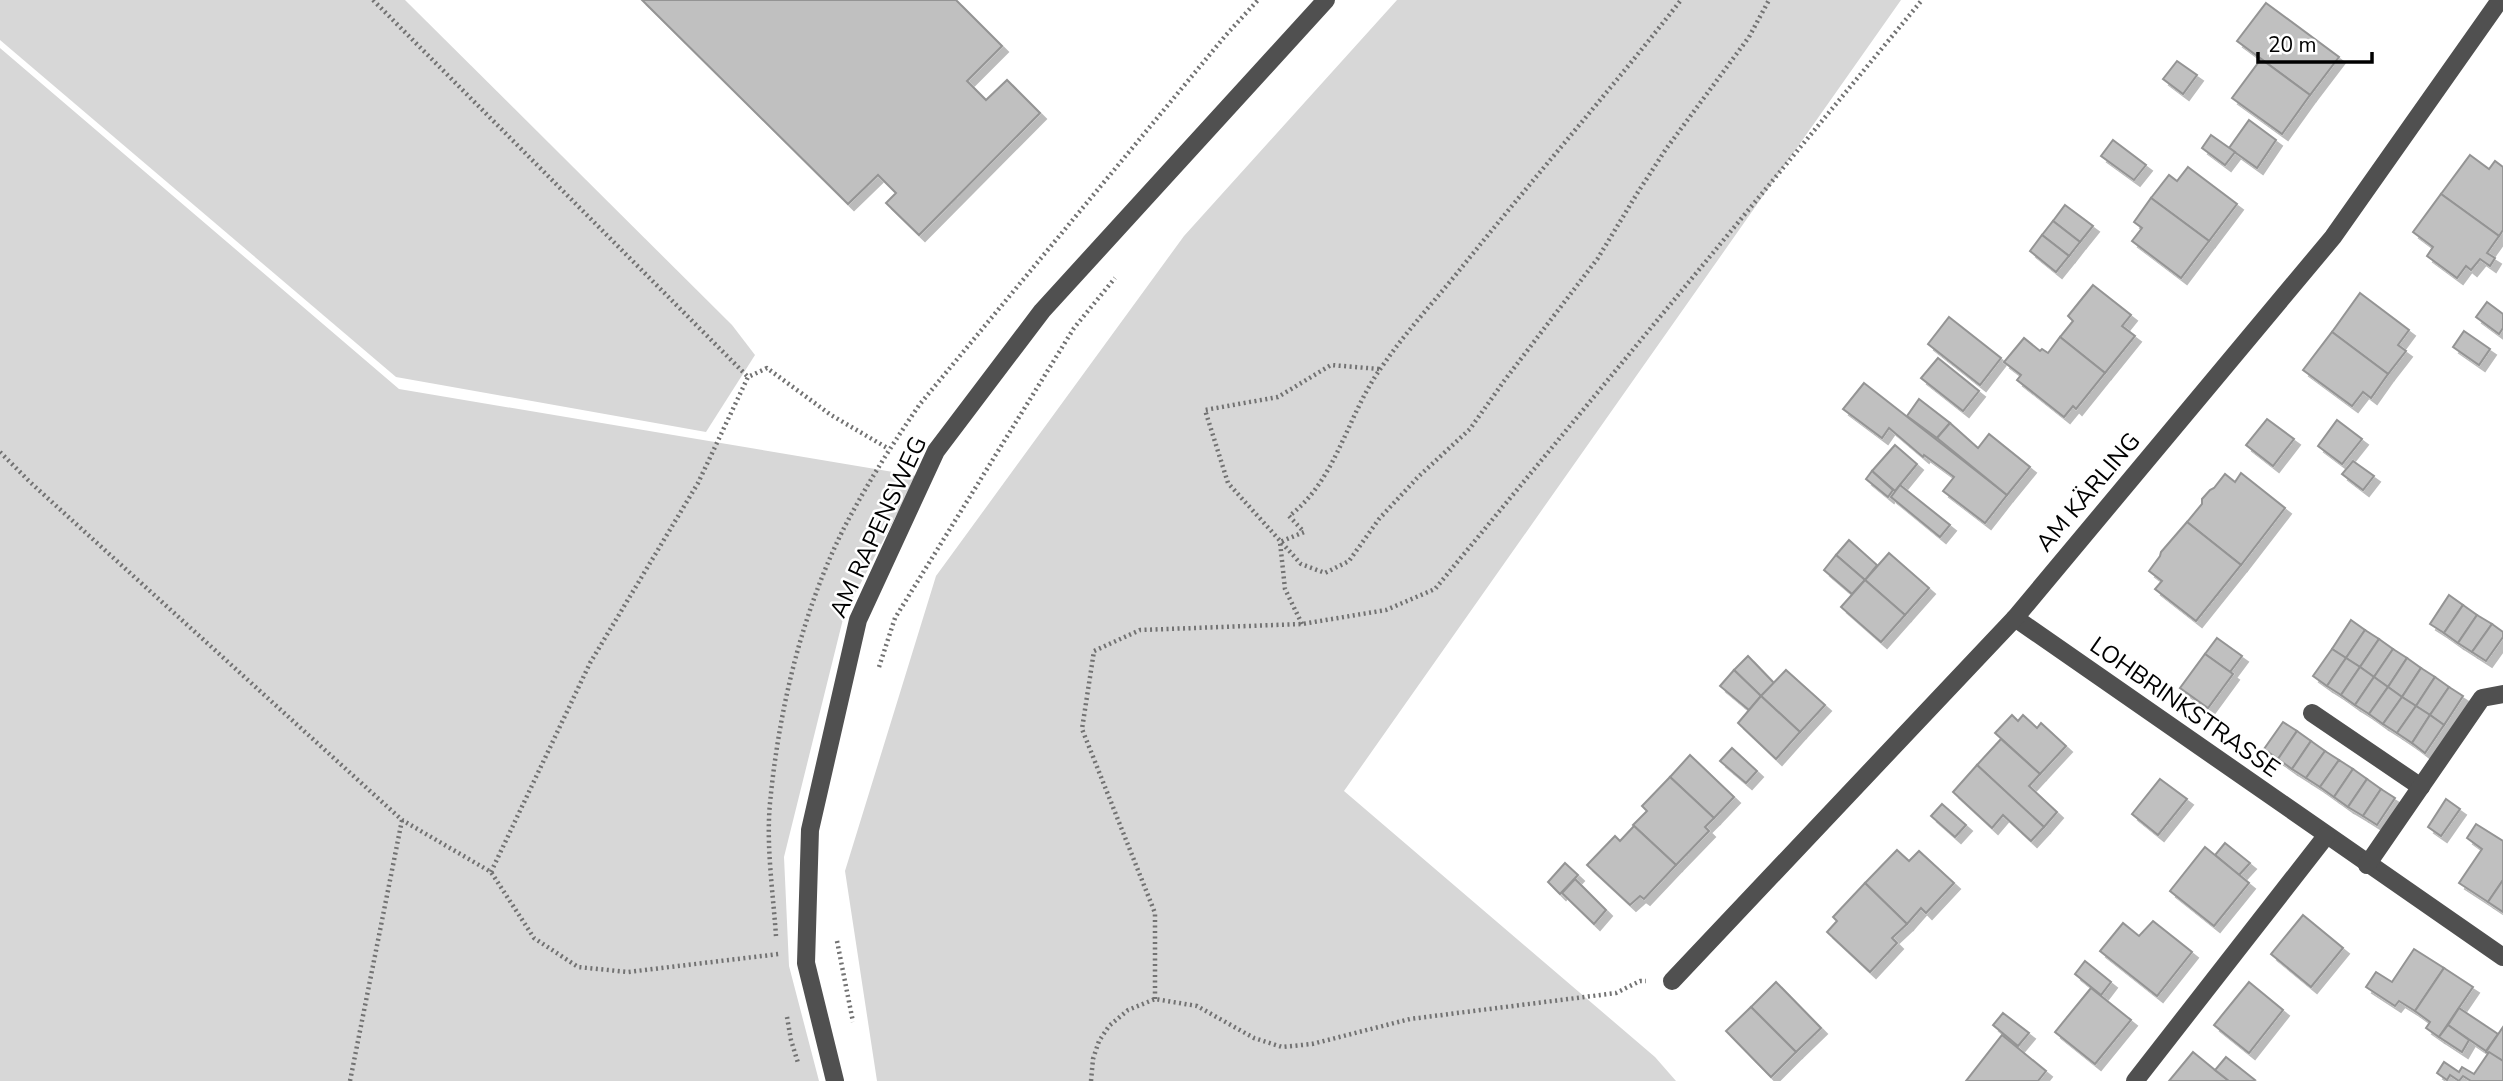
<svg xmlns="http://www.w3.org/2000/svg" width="2503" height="1081" viewBox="0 0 2503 1081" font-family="'Nunito Sans',sans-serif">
<defs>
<filter id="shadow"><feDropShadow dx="6" dy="6" stdDeviation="0" flood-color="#0004"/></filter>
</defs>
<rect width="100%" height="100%" fill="#fff"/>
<!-- green -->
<g fill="#d7d7d7">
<polygon points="0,0 405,0 732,325 755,355 706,432 396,377 0,40"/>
<polygon points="1397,0 1901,0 1344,791 1655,1057 1676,1081 877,1081 845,871 936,576 1184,236"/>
<polygon points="0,48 399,389 917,476 844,615 784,857 789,966 819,1081 0,1081"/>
</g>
<!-- building -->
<g fill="#c0c0c0" stroke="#949494" stroke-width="2" filter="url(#shadow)">
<polygon points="642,0 956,0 1002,46 967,81 986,100 1007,80 1040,113 919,235 886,203 896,193 878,175 848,204"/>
<polygon points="2266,3 2339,57 2310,95 2237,41"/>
<polygon points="2261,59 2310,95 2282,134 2232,98"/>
<polygon points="2177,61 2197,75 2183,94 2163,79"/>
<polygon points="2249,120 2276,140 2257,168 2229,148"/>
<polygon points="2211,135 2235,152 2225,165 2202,148"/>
<polygon points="2113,140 2146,165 2134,180 2101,156"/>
<polygon points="2470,155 2489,169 2495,161 2503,167 2503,230 2499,236 2441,194"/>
<polygon points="2188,167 2237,204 2209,241 2151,198 2169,175 2177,181"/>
<polygon points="2441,194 2499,236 2487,253 2495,258 2490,266 2480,259 2471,270 2466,266 2457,278 2427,256 2433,247 2413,232"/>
<polygon points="2151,198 2209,241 2181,278 2132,241 2142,228 2134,222"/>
<polygon points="2065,205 2093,226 2080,242 2053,221"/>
<polygon points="2053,221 2080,242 2069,256 2042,235"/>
<polygon points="2042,235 2069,256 2056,272 2030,251"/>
<polygon points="2093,285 2131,315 2122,326 2135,336 2105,373 2060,337 2073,321 2068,316"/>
<polygon points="2360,293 2409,330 2398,345 2406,351 2388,374 2332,332"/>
<polygon points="2487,302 2503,314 2503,328 2499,334 2476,317"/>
<polygon points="1949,317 2001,358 1980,385 1928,344"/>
<polygon points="2464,331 2490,349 2479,365 2453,347"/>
<polygon points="2332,332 2388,374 2371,398 2363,392 2352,406 2303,370"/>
<polygon points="2060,337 2105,373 2076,409 2073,406 2064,417 2017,380 2021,375 2004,362 2024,338 2040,351 2042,349 2048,353"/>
<polygon points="1938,358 1979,391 1963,411 1921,378"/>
<polygon points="1864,383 2007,495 1985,523 1943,491 1954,477 1946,471 1924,455 1923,457 1889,428 1882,438 1843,409"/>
<polygon points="1919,399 1950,423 1937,438 1907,416"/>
<polygon points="2267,419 2294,439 2273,466 2246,445"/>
<polygon points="2337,420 2362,439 2342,464 2318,446"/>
<polygon points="1950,423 1978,448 1989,434 2030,467 2007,495 1937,438"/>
<polygon points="1895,445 1917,464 1895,491 1872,471"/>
<polygon points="2353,461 2374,476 2363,490 2342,474"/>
<polygon points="1872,471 1893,490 1888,497 1866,479"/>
<polygon points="2241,473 2285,508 2241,565 2187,522 2202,504 2202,499 2210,490 2214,488 2225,474 2235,482"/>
<polygon points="1900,485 1950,525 1940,537 1891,497"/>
<polygon points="2187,522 2241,565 2196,621 2155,589 2162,581 2149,571 2160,556 2161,552"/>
<polygon points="1849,540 1877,565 1865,580 1836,555"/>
<polygon points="1889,553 1929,588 1905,615 1865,580"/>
<polygon points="1836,555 1865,580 1852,594 1824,570"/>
<polygon points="1865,580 1905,615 1881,642 1841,607"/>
<polygon points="2449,595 2463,605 2444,633 2430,624"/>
<polygon points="2463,605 2477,615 2458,643 2444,633"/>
<polygon points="2477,615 2492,624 2472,652 2458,643"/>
<polygon points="2351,620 2365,630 2346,658 2332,649"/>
<polygon points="2492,624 2503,632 2503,637 2486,661 2472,652"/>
<polygon points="2365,630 2379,639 2360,667 2346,658"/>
<polygon points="2217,638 2242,656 2230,672 2205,654"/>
<polygon points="2379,639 2393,649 2374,677 2360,667"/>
<polygon points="2332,649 2346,658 2327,686 2313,676"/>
<polygon points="2393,649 2407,658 2388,687 2374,677"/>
<polygon points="2205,654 2233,674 2208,708 2180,688"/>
<polygon points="1748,656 1774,683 1761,696 1734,670"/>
<polygon points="2346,658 2360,667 2341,695 2327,686"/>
<polygon points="2407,658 2421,668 2402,697 2388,687"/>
<polygon points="2360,667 2374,677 2355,705 2341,695"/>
<polygon points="2421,668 2435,677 2416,706 2402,697"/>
<polygon points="1734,670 1761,696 1749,710 1720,686"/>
<polygon points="1786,670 1825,705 1800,732 1761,696"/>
<polygon points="2374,677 2388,687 2369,714 2355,705"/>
<polygon points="2435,677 2449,687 2430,715 2416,706"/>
<polygon points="2388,687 2402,697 2383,724 2369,714"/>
<polygon points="2449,687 2463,696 2444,725 2430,715"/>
<polygon points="1761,696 1800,732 1776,759 1738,723"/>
<polygon points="2402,697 2416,706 2397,733 2383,724"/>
<polygon points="2416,706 2430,715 2412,743 2397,733"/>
<polygon points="2012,715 2018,721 2023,715 2037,728 2041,723 2066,746 2040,774 1995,733"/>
<polygon points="2430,715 2444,725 2425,753 2412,743"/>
<polygon points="2283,722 2297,731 2278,759 2264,749"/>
<polygon points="2297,731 2311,741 2292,769 2278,759"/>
<polygon points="2001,739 2040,774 2029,786 2057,812 2044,827 1977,765"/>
<polygon points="2311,741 2325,751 2306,778 2292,769"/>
<polygon points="1732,748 1757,771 1746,783 1720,761"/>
<polygon points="2325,751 2339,760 2320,787 2306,778"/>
<polygon points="1690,755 1734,797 1714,818 1670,777"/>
<polygon points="2339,760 2353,769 2334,797 2320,787"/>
<polygon points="1977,765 2044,827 2031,841 2003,815 1992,828 1953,792"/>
<polygon points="2353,769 2367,779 2348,807 2334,797"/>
<polygon points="1670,777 1714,818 1705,827 1709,831 1676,865 1633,825 1647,811 1642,806"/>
<polygon points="2160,779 2187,799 2158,835 2132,814"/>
<polygon points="2367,779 2381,789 2363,816 2348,807"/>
<polygon points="2381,789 2395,798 2377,825 2363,816"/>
<polygon points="2446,799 2460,809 2441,836 2428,827"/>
<polygon points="1942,804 1966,825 1955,837 1931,816"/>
<polygon points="2476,824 2503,841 2503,880 2488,902 2459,883 2482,849 2467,838"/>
<polygon points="1634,826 1676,865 1644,899 1640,896 1630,905 1587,865 1615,836 1620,841"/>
<polygon points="2225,843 2250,863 2239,875 2215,855"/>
<polygon points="2205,847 2249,883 2214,926 2170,891"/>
<polygon points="1897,850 1909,861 1919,851 1954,883 1926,913 1921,908 1907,924 1865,883"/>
<polygon points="1565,863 1578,875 1560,894 1548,882"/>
<polygon points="1575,879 1606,910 1594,924 1562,893"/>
<polygon points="2503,880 2503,912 2488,902"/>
<polygon points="1865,883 1907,924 1892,938 1897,943 1870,972 1827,932 1837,921 1833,917"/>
<polygon points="2303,915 2343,948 2311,987 2271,954"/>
<polygon points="2153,921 2192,952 2157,996 2100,951 2123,923 2139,936"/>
<polygon points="2414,949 2444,968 2415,1011 2399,1001 2395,1006 2366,987 2376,972 2392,982"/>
<polygon points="2085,961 2111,982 2101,995 2075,974"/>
<polygon points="2444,968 2473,987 2439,1037 2426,1028 2430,1022 2415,1011"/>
<polygon points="1776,982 1821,1028 1796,1052 1751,1007"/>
<polygon points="2249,982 2283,1010 2249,1053 2214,1025"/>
<polygon points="2091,988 2131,1020 2095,1064 2055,1032"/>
<polygon points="1751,1007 1796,1052 1771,1077 1726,1031"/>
<polygon points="2459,1008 2498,1034 2486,1051 2448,1025"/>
<polygon points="2003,1013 2029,1033 2018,1046 1993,1025"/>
<polygon points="2448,1025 2469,1040 2462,1052 2439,1037"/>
<polygon points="2503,1027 2503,1061 2486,1052"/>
<polygon points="2002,1035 2046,1071 2038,1081 1966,1081"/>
<polygon points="2193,1052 2215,1070 2229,1081 2169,1081"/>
<polygon points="2489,1052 2503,1061 2503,1081 2471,1081 2463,1076 2459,1081 2450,1075 2447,1080 2437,1073 2444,1062 2459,1072 2462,1067 2474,1074"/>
<polygon points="2226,1057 2255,1080 2253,1081 2229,1081 2215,1070"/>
</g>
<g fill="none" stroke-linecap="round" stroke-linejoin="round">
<!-- path -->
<g stroke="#727272" stroke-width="4.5" stroke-dasharray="2 3.5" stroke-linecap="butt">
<polyline points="373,0 748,377"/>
<polyline points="1379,369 1331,365 1278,397 1205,410 1228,483 1301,564 1325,573 1349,561 1379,519 1418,477 1470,429 1504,381 1598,258 1638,192 1666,149 1749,37 1769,0"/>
<polyline points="0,452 31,483 402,820 491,872 534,938 578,967 628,972 779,954"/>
<path d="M1302,624L1285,589L1280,542L1304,532L1289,516C1337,480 1347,415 1381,368C1404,334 1432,304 1458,272C1531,181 1609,92 1681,0"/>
<polyline points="879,667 895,618 1074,328 1115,278"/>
<polyline points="491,872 590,663 698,483 748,377 767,368 831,415 889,449"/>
<path d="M776,936C773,892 766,846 770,803C779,709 802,611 845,526C867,484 893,443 920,404L1226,35L1258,0"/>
<polyline points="837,941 853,1022"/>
<polyline points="1155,999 1155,913 1082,729 1094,651 1140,630 1302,624 1386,610 1435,589 1922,0"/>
<polyline points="787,1017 791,1040 798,1063"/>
<polyline points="350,1081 402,820"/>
<polyline points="1091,1081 1093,1059 1099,1041 1109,1026 1128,1010 1155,999 1197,1006 1254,1038 1282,1047 1312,1044 1410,1019 1616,993 1640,981 1646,981"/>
</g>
<!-- minor -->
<g stroke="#505050" stroke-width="18">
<polyline points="2015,618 2503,957"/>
<polyline points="2312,713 2421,787"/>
<polyline points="2367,865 2482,698 2503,694"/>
<polyline points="1672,981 2015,618 2333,237 2500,0"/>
<polyline points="835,1081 806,963 810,830 858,620 936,451 1042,311 1326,0"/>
<polyline points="2135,1081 2326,836"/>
</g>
</g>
<g text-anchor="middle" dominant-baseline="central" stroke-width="5" stroke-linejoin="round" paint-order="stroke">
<!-- street labels -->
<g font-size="24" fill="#000" stroke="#fff">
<text transform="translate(2088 492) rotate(-50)">AM KÄRLING</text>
<text transform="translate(878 527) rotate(-65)">AM RAPENSWEG</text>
<text transform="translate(2185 707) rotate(35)">LOHBRINKSTRASSE</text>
</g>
</g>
<!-- scale -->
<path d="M2258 52v10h114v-10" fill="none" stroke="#000000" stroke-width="3.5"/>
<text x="2268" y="52" font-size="21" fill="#000000" stroke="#ffffff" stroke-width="5" paint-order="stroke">20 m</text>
</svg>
